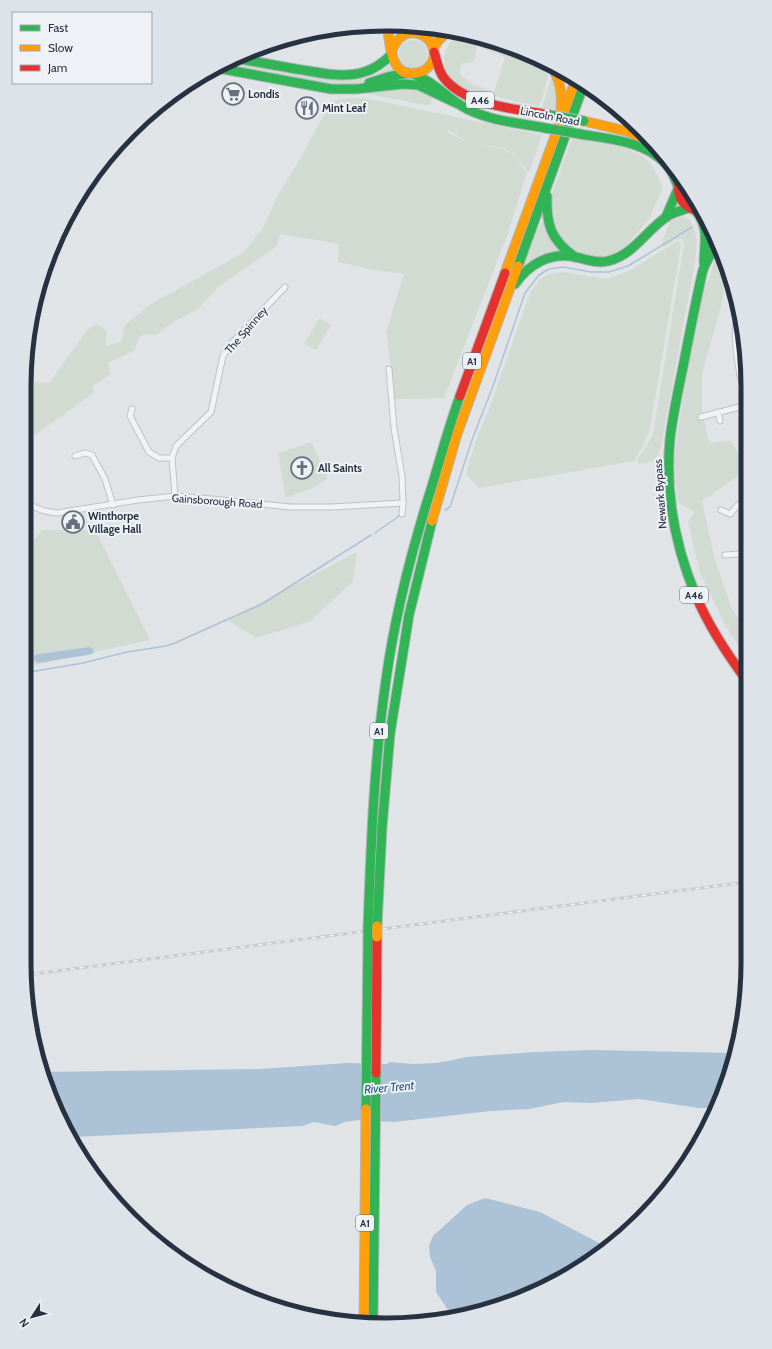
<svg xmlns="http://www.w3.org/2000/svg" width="772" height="1349" viewBox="0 0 772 1349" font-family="Cabin,sans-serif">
<rect width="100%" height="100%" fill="#e1e4e7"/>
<!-- green -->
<g fill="#d2dbd1">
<path d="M462,35L468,41L474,39C485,42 495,47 507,51C527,57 532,55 549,71L544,93L539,106L513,101L493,95L505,57L477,46L474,61L461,64L460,74L470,83L488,90L485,96C477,93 468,91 461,87C445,79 439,59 449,44C451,40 458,38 462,35Z"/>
<circle cx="413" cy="54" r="14"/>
<path d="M230,61L327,79C347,80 374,81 389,65L394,72L366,81L355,84L335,85L223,65Z"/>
<polygon points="552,75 558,90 557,110 542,108"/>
<polygon points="414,87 428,94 432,98 430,105 426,105 367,94 367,90"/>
<polygon points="353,98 374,100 542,135 529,173 512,153 503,148 467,142 449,130 447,132 467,142 503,149 512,154 527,173 507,236 444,398 395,399 386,332 404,274 370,269 338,262 339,244 280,234 277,246 218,287 197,310 173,322 156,335 146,334 139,337 135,350 108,363 110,374 93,386 94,393 29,439 25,439 25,384 35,382 49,383 88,329 97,324 107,331 106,346 121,342 125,325 151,304 243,253 263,228 278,195 304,152 328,107 334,100"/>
<path d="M572,138C593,142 634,146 648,161C655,168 659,179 663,188L649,219L626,246L618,252L605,257H591L570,248L563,242L551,224V196Z"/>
<path d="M681,217L690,220C699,236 697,244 695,261L661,447C656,461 653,462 639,464L637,460L653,435L684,244L682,239L675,240L664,247L662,242L670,221Z"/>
<polygon points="543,220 565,253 521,270 532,239"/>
<polygon points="677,241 680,242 681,246 650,428 643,446 634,461 479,488 466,474 478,434 488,412 530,293 540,279 549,274 562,272 607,279 631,270"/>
<polygon points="718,245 729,269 727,271 721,306 702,373 702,409 709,443 731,441 747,467 747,470 702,501 714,556 732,609 747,632 747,659 725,625 700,573 688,521 695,512 677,502 674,463 680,414 701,296 710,276"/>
<polygon points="319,318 331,325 316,350 304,344"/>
<polygon points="311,442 328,478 315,487 286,498 278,453"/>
<polygon points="42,530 95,530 150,640 24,667 25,552"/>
<polygon points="357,552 353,581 311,621 256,638 228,620"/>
</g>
<!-- water -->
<g fill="#acc2d6">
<polygon points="90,647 93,649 94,653 88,655 38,663 34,660 34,656 39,654"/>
<polygon points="594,1050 734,1053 729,1080 715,1108 699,1108 639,1099 591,1103 564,1102 529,1109 491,1111 394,1122 358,1120 345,1122 335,1126 314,1122 303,1126 74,1137 43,1079 42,1072 260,1069 347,1063 387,1064 390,1062 413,1064 435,1063 448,1061 466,1057 535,1052"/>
<polygon points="485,1198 540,1212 601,1244 610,1246 607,1250 503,1306 449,1316 448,1310 436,1292 436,1271 430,1257 429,1246 433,1236 467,1205"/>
</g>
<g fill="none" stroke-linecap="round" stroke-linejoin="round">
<!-- stream -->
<g stroke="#acc2d6" stroke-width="1.5">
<polyline points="445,510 450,507 473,437 493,386 525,293 539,275 549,269 563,267 591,272 609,272 628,266 692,227"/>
<polyline points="375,533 399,516"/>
<polyline points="24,673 83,663 127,652 166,646 175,643 262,604 371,535"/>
</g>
<!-- street casing -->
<g stroke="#bfc2c5" stroke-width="7">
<g id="street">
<path d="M737,313C732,346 740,375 747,407"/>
<polyline points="389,369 394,428 402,476 403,503"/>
<polyline points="132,409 130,416 149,452 159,458 172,458"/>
<polyline points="718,412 720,421"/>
<polyline points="701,417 747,405"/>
<polyline points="75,456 85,453 92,455 105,479 113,505"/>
<polyline points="175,496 172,458 176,446 211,412 223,356 229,346 285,287"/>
<path d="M25,501C35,509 44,512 57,513L138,500L175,496L211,499L290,507H331L403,503L402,514"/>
<polyline points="721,510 730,514 741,502 747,498"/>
<polyline points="725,555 739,554 747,550"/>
</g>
</g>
<!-- fast casing -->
<g stroke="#b3b7bc" stroke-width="11">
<g id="fast">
<path d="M235,58C255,62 276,65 296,69C318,72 342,79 364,72C375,69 384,62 392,54"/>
<polyline points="217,68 331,89 356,89 403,84 418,85 456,103"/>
<path d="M413,74C434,81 447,99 467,109C491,121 519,123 545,128"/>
<polyline points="369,83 388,77 408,73"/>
<path d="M580,134C609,139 645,141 666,164C672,170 675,179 678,186"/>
<path d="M547,196C546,225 551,240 575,257"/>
<path d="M696,211C710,229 704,243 704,263"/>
<polyline points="666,217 678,189"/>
<polyline points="518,266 584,84"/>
<path d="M515,284C529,264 550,252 575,257C586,259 597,264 608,261C634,255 647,229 668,216C674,212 681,211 688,208"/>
<path d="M696,596C675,546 665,493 670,439C673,414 678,391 683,367C689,336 695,305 702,274C703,267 707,262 710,255C712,249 713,243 714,237"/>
<polyline points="377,926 382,828 390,734 409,615 432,521"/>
<path d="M368,927C371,844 374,762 386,680C395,614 412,549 432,486C441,456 449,426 460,396"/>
<polyline points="366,1109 368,939"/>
<polyline points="373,1321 376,1073"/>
</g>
</g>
<!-- slow casing -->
<g stroke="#b3b7bc" stroke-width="11">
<g id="slow">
<path d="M387,24C390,41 389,78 416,73C422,73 427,69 431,64C446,41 405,14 392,51"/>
<polyline points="433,49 438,41 449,30"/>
<path d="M551,66C561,80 562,94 561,110"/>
<polyline points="584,121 626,131 650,141"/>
<polyline points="505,273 576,79"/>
<polyline points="432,521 457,434 518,266"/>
<polyline points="364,1320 366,1109"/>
</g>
</g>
<!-- jam casing -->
<g stroke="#b3b7bc" stroke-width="11">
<g id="jam">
<path d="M434,52C437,60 438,71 444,78C466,106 517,109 550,115"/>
<path d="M680,180C676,194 681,204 694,210"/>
<polyline points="460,396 505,273"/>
<path d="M696,596C709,627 727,654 747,681"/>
<polyline points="376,1073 377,937"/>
</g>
</g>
<!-- street -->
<use href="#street" stroke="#f1f2f3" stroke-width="5"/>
<!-- fast -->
<use href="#fast" stroke="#30b455" stroke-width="9"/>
<!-- slow -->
<use href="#slow" stroke="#ff9f0a" stroke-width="9"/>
<!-- jam -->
<use href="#jam" stroke="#e5322d" stroke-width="9"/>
<!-- rail casing -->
<g stroke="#c9cccf" stroke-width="3">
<polyline id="rail" points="26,975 747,882"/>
</g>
<!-- rail -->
<use href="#rail" stroke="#eef2f7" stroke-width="1.5" stroke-dasharray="4.5" stroke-linecap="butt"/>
<!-- fast-bridge casing -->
<g stroke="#b3b7bc" stroke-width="11" stroke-linecap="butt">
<g id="fast-bridge">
<polyline points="550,115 584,121"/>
<polyline points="545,128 580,134"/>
<polyline points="368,927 368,939"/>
</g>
</g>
<!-- slow-bridge casing -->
<g stroke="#b3b7bc" stroke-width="11" stroke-linecap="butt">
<polyline id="slow-bridge" points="377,926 377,937"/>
</g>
<!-- fast-bridge -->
<use href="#fast-bridge" stroke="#30b455" stroke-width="9"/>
<!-- slow-bridge -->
<use href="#slow-bridge" stroke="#ff9f0a" stroke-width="9"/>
</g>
<!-- icons -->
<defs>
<g id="supermarket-ring" transform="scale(1.15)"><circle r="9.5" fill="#eef2f7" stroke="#67707c" stroke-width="1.5"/><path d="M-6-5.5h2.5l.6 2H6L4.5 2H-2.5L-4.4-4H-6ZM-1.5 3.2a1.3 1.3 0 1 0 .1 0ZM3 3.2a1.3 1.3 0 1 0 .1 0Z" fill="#67707c"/></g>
<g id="restaurant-ring" transform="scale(1.15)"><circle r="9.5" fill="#eef2f7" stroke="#67707c" stroke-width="1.5"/><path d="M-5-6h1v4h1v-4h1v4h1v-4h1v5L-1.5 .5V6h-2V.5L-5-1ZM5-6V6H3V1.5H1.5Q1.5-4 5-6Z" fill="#67707c"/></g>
<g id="church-ring" transform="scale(1.15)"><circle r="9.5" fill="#eef2f7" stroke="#67707c" stroke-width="1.5"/><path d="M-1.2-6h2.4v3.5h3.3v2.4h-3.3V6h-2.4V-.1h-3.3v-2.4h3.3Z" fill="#67707c"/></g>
<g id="civic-ring" transform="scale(1.15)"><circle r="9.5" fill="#eef2f7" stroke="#67707c" stroke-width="1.5"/><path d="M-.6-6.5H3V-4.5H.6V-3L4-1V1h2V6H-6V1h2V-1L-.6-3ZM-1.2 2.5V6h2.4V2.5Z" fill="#67707c"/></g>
</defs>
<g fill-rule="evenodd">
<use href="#supermarket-ring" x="233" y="94"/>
<use href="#restaurant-ring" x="307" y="108"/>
<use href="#church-ring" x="302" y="468"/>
<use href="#civic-ring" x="73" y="522"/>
</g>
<g text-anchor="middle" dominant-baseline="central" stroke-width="4" stroke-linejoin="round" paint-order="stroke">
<!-- shield labels -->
<g fill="#eef2f7" stroke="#626b78" stroke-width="1">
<rect x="466" y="92" width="28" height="16" rx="3"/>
<rect x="463" y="353" width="18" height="16" rx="3"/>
<rect x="680" y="587" width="28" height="16" rx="3"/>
<rect x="370" y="723" width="18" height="16" rx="3"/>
<rect x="356" y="1215" width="18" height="16" rx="3"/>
</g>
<g font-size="10" font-weight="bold" fill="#263142">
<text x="480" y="100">A46</text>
<text x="472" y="361">A1</text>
<text x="694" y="595">A46</text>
<text x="379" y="731">A1</text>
<text x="365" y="1223">A1</text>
</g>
<!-- poi labels -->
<g font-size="11" font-weight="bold" fill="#263142" stroke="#eef2f7" text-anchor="start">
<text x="248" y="94">Londis</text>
<text x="322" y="108">Mint Leaf</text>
<text x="318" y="468">All Saints</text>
<text x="88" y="516">Winthorpe<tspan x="88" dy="13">Village Hall</tspan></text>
</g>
<!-- street labels -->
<g font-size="11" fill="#263142" stroke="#eef2f7">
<text transform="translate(550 116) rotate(11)">Lincoln Road</text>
<text transform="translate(246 330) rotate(-49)">The Spinney</text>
<text transform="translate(660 494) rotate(-94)">Newark Bypass</text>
<text transform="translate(217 501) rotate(4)">Gainsborough Road</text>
</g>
<!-- water labels -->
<g font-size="12" font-style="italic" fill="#2b517b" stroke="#eef2f7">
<text transform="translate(389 1087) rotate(-5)">River Trent</text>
</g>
</g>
<!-- crop -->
<path d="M0 0H772V1349H0ZM386 31H386A355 355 0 0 1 741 386V963A355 355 0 0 1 386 1318H386A355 355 0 0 1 31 963V386A355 355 0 0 1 386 31Z" fill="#dee3e9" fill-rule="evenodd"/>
<path fill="none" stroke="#263142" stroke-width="5" d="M386 31H386A355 355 0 0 1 741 386V963A355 355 0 0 1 386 1318H386A355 355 0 0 1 31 963V386A355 355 0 0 1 386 31Z"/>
<!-- legend -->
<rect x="12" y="12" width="140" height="72" fill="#eef2f7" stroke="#9ea5af"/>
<rect x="20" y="25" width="20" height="6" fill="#30b455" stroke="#9ea5af"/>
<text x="48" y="32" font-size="12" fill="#263142">Fast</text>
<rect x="20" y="45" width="20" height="6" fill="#ff9f0a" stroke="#9ea5af"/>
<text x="48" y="52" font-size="12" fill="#263142">Slow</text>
<rect x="20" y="65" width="20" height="6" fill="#e5322d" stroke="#9ea5af"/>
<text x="48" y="72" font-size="12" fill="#263142">Jam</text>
<!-- north arrow -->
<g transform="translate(32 1317) rotate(234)" stroke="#eef2f7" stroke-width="3" paint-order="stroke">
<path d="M0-3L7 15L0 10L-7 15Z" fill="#263142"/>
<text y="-6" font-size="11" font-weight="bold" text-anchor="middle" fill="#263142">N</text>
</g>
</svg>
